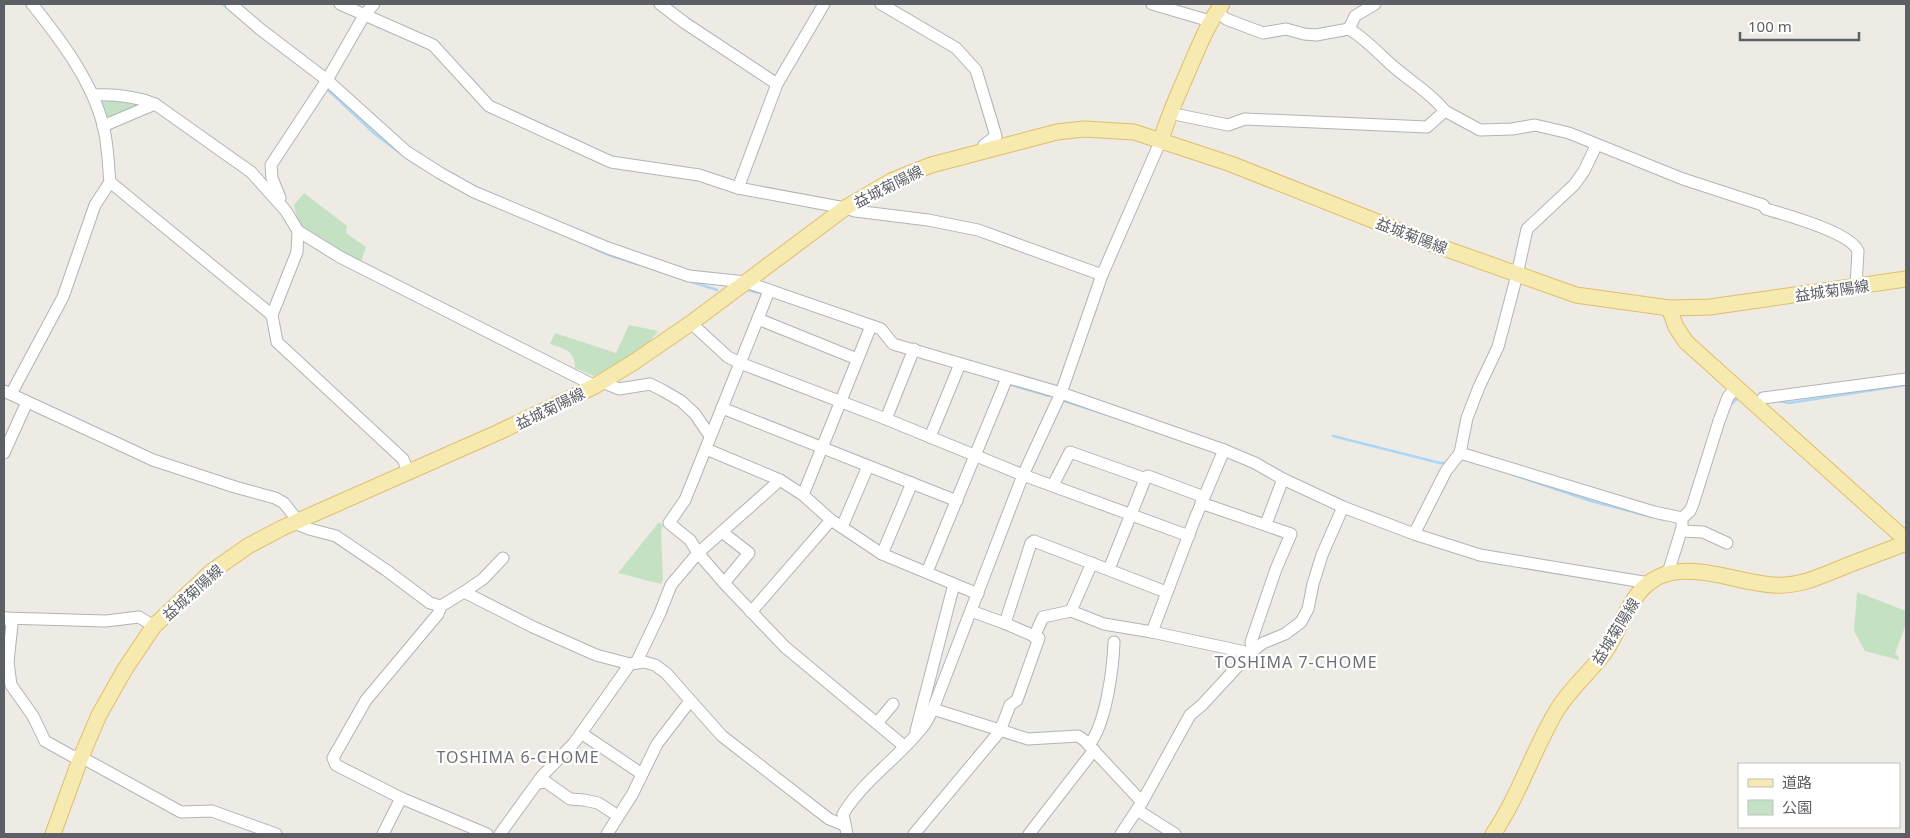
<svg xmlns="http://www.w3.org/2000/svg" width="1910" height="838" viewBox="0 0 1910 838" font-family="'Noto Sans','Noto Sans JP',sans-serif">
<rect width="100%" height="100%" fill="#edebe4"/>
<!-- green -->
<g fill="#c4e2c3">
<polygon points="104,97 148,104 104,123 97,99"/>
<polygon points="304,193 347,226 346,233 366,247 361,262 301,233 294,205"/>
<path d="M629,325L658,331C644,352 616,365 594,376L575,368C574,349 566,350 550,344L555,333L616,353Z"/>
<polygon points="659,522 663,526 661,531 663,580 661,584 618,573"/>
<polygon points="1857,592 1906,611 1906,624 1895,654 1899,657 1899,660 1865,651 1854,631"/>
</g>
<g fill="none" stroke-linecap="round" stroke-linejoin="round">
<!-- stream -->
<g stroke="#acd6f5" stroke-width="2.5">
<polyline points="222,4 229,9"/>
<polyline points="326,88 375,134 400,153"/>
<polyline points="406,158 427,171"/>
<polyline points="591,247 609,255 637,264"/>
<polyline points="692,282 717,290"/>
<polyline points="750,291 761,293"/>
<polyline points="991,378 997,380"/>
<polyline points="1008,384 1049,396"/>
<polyline points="1061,400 1105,414"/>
<polyline points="1779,401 1789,403 1906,385"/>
<polyline points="1730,405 1738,398"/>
<polyline points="1333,436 1440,463 1446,463"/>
<polyline points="1511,474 1591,501 1664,520"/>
</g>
<!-- minor casing -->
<g stroke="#b1b4b8" stroke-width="13">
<g id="minor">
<polyline points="231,4 260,29 327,80 407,152 440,173 474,192 608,248 689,276 746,282 881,329 893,344 1061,393 1224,450 1255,463 1283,479 1343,507 1414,534 1480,555 1649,583"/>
<polyline points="340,4 433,45 489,106 611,162 699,175 738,188 845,208 855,211 928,220 978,230 1102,275"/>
<polyline points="660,4 685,23 777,84"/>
<polyline points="881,4 956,48 976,70 996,136 984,145 985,151"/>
<polyline points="1152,4 1210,21"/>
<polyline points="1217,11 1226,19 1263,33 1286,29 1304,34 1316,35 1349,29 1355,16 1375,4"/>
<path d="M1349,29C1366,39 1379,54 1394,67C1411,82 1431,93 1445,111"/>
<path d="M93,95C115,94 135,96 155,104"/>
<path d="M1169,113L1228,125L1245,119L1427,127L1445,111L1480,130L1512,129L1535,125L1569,133L1683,179L1763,205L1766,209C1786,215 1850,232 1858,251L1856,286"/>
<polyline points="103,126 155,104 251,172 286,211 298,231 340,257 595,386"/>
<polyline points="110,182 272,315"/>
<polyline points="738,188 777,84 824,4"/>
<polyline points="280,198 272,178 271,165 327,80 365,14 374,4"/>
<polyline points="298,231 297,252 272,315 277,342 403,459 408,472"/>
<polyline points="769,291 685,500 669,523 690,540 698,553 724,583 785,647 904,746"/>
<polyline points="758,319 857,359"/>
<polyline points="691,323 728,357 740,363 886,419 1023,475 1189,536"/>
<polyline points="602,382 619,389 650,384 662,390 681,401 695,414 710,436"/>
<polyline points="4,391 153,460 235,487 275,498 284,503 298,521"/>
<path d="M11,394L63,297L95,205L110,182C108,164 108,143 103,125C92,81 60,39 32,4"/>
<polyline points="1763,398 1906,379"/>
<polyline points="722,408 957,501"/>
<polyline points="886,419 914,349"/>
<polyline points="930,437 960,364"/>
<polyline points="706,449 780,480 803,495 831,520 882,554 978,594"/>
<polyline points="1224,450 1194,521 1152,632 1250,653"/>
<polyline points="4,453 27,402"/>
<polyline points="1460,453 1654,512 1682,518"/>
<polyline points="1053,485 1070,452 1146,479"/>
<polyline points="803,495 871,326"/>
<polyline points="1201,503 1291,534 1276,569 1251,642 1253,651"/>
<polyline points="295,523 309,529 336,536 386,570 430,603 441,606 464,592 533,627 596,655 630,664 644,662 655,665 666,673 722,736 829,819 844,825"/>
<polyline points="1266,524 1283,479"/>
<polyline points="842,527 868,466"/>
<polyline points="1681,531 1703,532 1727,543"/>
<polyline points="722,532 749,553 724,583"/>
<polyline points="1414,534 1446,471 1460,453 1467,418 1479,387 1498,347 1517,275 1527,229 1574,185 1584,171 1596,146"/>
<polyline points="882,554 912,483"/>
<polyline points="1109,569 1146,477 1148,476 1204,497"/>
<polyline points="927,572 1007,378"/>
<polyline points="1668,573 1682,528 1682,518 1690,511 1693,504 1719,421 1728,397 1737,386"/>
<polyline points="464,592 483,579 503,558"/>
<polyline points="971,611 1004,623 1006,620 1031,543 1034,541 1166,592"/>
<polyline points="1071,611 1092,563"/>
<polyline points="751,612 831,520"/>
<polyline points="4,618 7,618 12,624 8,662 11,685 33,716 45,741 72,756 81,757 181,812 212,811 276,834"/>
<polyline points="4,618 106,621 139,617 154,626"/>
<polyline points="1034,637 1043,617 1071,611 1104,624 1152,632"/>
<polyline points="636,663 660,613 671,585 698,553 780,480"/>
<polyline points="933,709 1028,739 1078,736 1084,740 1142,802"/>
<polyline points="877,723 893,704"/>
<polyline points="916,731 954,584"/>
<polyline points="581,733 642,774"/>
<path d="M1089,745C1106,724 1113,669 1114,642"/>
<polyline points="537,783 546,782 570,799 584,800 598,803 612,812"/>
<polyline points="401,798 336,765 333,758 366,700 438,614 441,606"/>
<polyline points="1137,810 1175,834"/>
<polyline points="383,834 401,798 487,834"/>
<polyline points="500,834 542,776 574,743 630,664"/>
<polyline points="607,834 632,795 657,744 690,701"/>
<path d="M847,834L843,814C863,781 897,759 921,729C926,724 929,716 933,709L1023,475L1061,393L1102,275L1161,140"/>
<polyline points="914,834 1000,731 1010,705 1017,700 1039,638 1004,623"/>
<polyline points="1029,834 1094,750"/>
<polyline points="1121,834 1142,802 1190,715 1202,705 1250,653 1263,643 1285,634 1301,622 1308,609 1313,584 1322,555 1343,507"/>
</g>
</g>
<!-- major casing -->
<g stroke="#e1be69" stroke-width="17">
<g id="major">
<path d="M1161,140C1169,113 1181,88 1192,62C1202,39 1208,24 1222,4"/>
<polyline points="1669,308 1676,327 1686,342 1906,540"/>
<polyline points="53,834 81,757 99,715 125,669 154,626 211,572 248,546 282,528 499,432 595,386 634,362 691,323 845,208 891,181 931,165 1057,132 1084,129 1134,132 1231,164 1438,246 1576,295 1669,308 1710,307 1906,279"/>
<path d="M1493,834C1519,796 1533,750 1557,710C1571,687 1592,671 1607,649C1624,622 1633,581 1670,573C1705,566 1740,583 1774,585C1800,587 1823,575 1846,566C1866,558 1886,551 1906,543"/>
</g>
</g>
<!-- minor -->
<use href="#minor" stroke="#fff" stroke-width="11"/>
<!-- major -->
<use href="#major" stroke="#f6eab0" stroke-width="15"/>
</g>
<g text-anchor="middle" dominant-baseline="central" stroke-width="4.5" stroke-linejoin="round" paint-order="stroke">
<!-- street labels -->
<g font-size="15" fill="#5c5f63" stroke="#fff">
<text transform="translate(888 186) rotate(-27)">益城菊陽線</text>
<text transform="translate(1412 235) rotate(21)">益城菊陽線</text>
<text transform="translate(1832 290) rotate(-8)">益城菊陽線</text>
<text transform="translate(550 408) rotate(-26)">益城菊陽線</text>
<text transform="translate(192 592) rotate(-42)">益城菊陽線</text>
<text transform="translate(1615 631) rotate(-58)">益城菊陽線</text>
</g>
<!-- neighbourhood labels -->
<g font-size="16" letter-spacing="1" fill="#6d7175" stroke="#fff">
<text x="1296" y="662">TOSHIMA 7-CHOME</text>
<text x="518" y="757">TOSHIMA 6-CHOME</text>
</g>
</g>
<!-- border -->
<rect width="1910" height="838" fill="none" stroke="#5c5f63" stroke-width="10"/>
<!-- legend -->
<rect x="1738" y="763" width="162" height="65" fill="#ffffff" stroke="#bebfc1"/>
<rect x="1748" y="779" width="25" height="8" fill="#f6eab0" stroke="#bebfc1"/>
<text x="1782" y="788" font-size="15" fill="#5c5f63">道路</text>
<rect x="1748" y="800" width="25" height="15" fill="#c4e2c3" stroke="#bebfc1"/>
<text x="1782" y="813" font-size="15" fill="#5c5f63">公園</text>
<!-- scale -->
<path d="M1740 32v8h119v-8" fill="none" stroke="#5c5f63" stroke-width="2.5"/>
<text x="1748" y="32" font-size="15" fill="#5c5f63" stroke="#ffffff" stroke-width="4" paint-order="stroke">100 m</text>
</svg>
